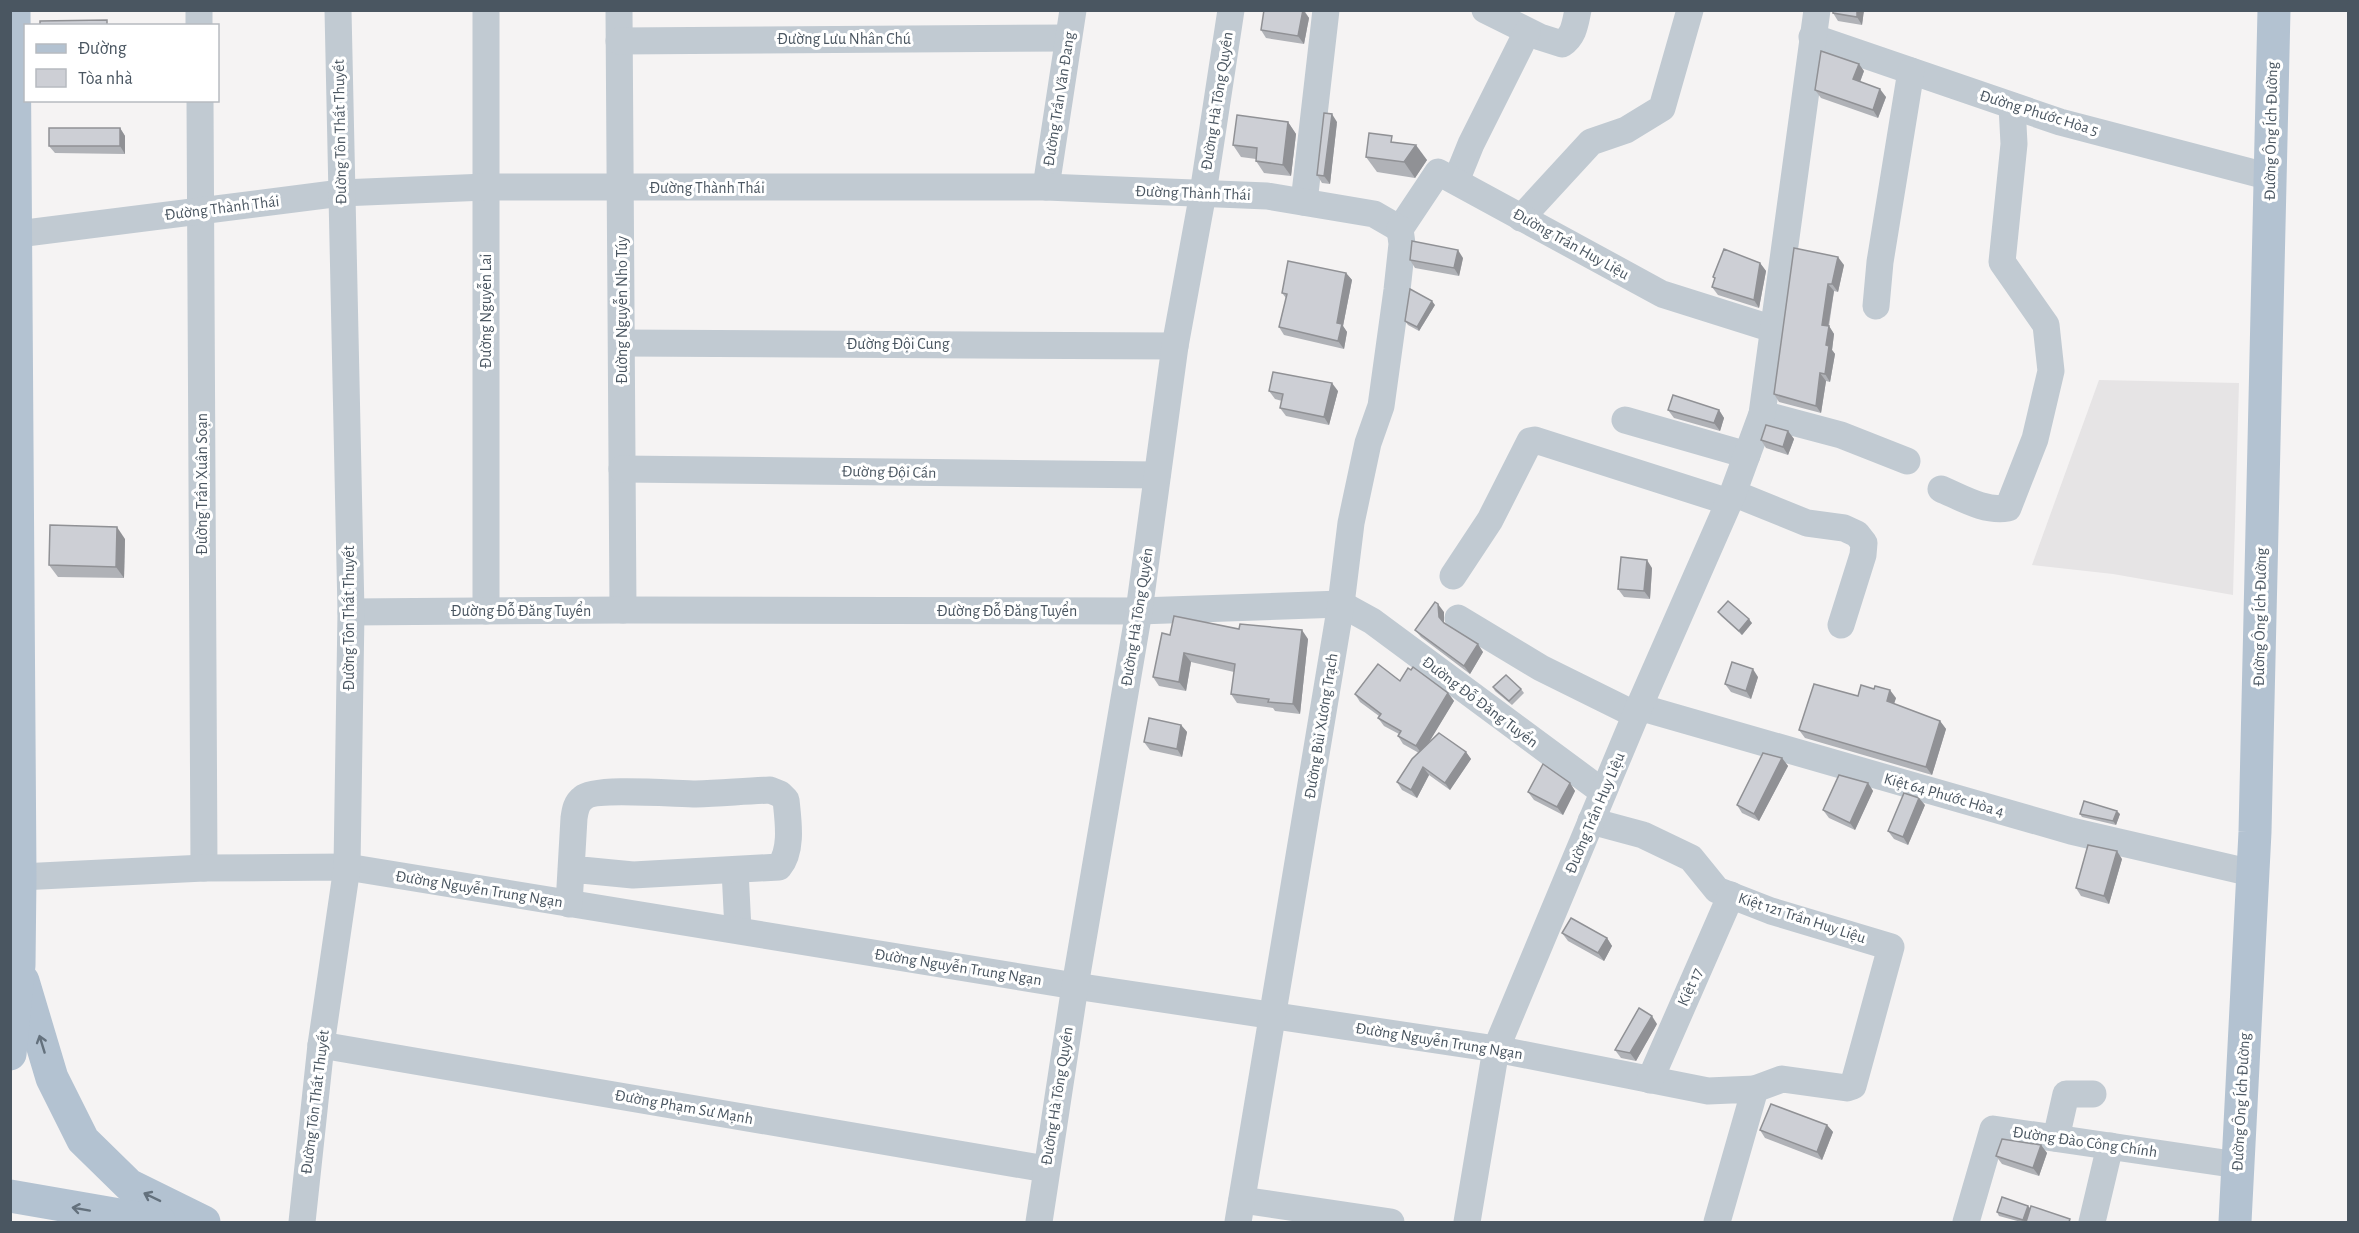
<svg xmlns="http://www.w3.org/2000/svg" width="2359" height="1233" viewBox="0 0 2359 1233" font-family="'Alegreya Sans',sans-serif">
<rect width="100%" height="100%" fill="#f5f3f3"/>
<!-- education -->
<polygon fill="#e6e4e5" points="2099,380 2239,383 2233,595 2113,574 2032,565"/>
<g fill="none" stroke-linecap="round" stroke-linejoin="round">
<!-- minor -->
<g stroke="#c1cad2" stroke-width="27">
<polyline points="199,10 199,26"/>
<polyline points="486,10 486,611"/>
<polyline points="619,10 623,610"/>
<path d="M1485,10L1540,37L1562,44C1574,36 1575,24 1578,10"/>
<polyline points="1812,37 2060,122 2270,177"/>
<polyline points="619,41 1068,38"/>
<polyline points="200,100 204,868"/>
<polyline points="1456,181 1471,144 1527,32"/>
<polyline points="1046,187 1073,10"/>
<polyline points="1304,202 1326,10"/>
<polyline points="1521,218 1591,142 1626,130 1662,108 1690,10"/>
<polyline points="1400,229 1438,172 1662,294 1773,329"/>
<polyline points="10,235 341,193 486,187 1046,187 1267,196 1374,214 1400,229"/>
<polyline points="1876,306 1880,262 1911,71"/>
<polyline points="622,343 1175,346"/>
<polyline points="1762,414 1841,435 1907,461"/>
<polyline points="1625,420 1747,455"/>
<polyline points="622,469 1157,475"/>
<path d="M1941,489C1962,498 1985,512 2008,508L2035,439L2051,371L2046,325L2002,262L2014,144L2012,106"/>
<polyline points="1733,493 1807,523 1844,528 1857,534 1864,543 1863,555 1841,625"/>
<polyline points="1453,576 1490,520 1530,441 1535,440 1729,502"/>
<polyline points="351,612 623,610 1139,611 1341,604 1372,621 1603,792"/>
<polyline points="1458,618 1541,668 1636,715"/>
<polyline points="1639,707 2071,831 2252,873"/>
<polyline points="1591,821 1643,835 1691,858 1717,890 1771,911 1891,947 1853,1086 1847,1088 1782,1079 1755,1089"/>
<polyline points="735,870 738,930"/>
<polyline points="20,877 204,868 347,867 1075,986 1496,1049 1708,1091 1755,1089 1717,1222"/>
<path d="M569,904L574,818C575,811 576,803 583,798C595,787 676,794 696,794C721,793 746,791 770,790L780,794L786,800C788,820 793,850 779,867L633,875L571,869"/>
<polyline points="321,1045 1046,1169"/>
<polyline points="1650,1080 1731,895"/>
<polyline points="2056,1138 2066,1094 2093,1094"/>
<polyline points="1242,1200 1391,1222"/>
<polyline points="302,1222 321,1045 347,867 351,612 338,10"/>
<polyline points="1039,1222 1075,986 1139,611 1175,346 1203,193 1231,10"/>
<polyline points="1238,1222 1341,604 1351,523 1368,443 1381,406 1397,290 1402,244 1400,229"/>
<polyline points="1467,1222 1496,1049 1639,707 1733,493 1762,414 1817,10"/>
<polyline points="1966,1222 1993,1129 2238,1165"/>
<polyline points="2092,1222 2110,1146"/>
</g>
<!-- major -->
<g stroke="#b3c2d1" stroke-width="33">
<polyline points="23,981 52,1078 83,1140 129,1185 204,1222"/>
<polyline points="10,1054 19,965 20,877 14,10"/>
<polyline points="10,1196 160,1222"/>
<polyline points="2235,1222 2255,832 2274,10"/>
</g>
</g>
<!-- wall -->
<g fill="#b0b2b7">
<polygon points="1264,10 1304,10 1309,18 1304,44 1266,38 1261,30"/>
<polygon points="1864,10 1862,25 1838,21 1833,13"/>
<polygon points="1864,71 1860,82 1886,97 1878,118 1821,98 1815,90"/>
<polygon points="1288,122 1296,134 1291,176 1264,173 1256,161 1256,159 1241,157 1233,145"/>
<polygon points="1337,122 1330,184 1322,183 1317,175"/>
<polygon points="120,128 125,136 125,154 55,153 49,146"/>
<polygon points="1396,142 1427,160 1415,178 1377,172 1366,157"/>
<polygon points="1794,248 1844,265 1838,292 1834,291 1829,326 1834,334 1832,350 1835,354 1830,382 1826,381 1821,413 1779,402 1774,394"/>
<polygon points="1463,258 1459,276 1415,268 1410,260"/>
<polygon points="1760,263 1766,271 1759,308 1718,295 1712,287 1715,279 1713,277"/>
<polygon points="1346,273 1352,280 1343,326 1347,332 1344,349 1284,335 1279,327 1286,298 1282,293"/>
<polygon points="1435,305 1419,331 1408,325 1405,321"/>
<polygon points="1269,391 1338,391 1329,425 1286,416 1280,408 1282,401 1275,399"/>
<polygon points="1668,410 1719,410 1724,418 1720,431 1674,418"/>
<polygon points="1788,431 1794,439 1788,455 1766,448 1761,440"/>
<polygon points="125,539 124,578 58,577 49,565"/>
<polygon points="1652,568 1650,599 1624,597 1618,589"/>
<polygon points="1444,612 1444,623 1483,652 1470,674 1421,637 1415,630"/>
<polygon points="1718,612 1752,623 1742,635 1721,616"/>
<polygon points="1239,629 1308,639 1300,714 1275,711 1273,708 1237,703 1231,694 1234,672 1191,662 1186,691 1159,686 1153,677 1170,635"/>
<polygon points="1758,677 1751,699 1731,692 1725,684"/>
<polygon points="1400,681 1448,693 1454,701 1428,743 1466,752 1471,759 1450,790 1429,775 1417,798 1402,790 1397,782 1419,753 1403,744 1398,736 1399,734 1384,726 1378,718 1379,716 1360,702 1355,694"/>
<polygon points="1493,687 1521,689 1524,693 1512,705 1495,691"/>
<polygon points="1858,696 1896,698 1894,704 1940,721 1946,729 1932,775 1805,738 1799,730"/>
<polygon points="1181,725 1187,732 1182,757 1150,750 1144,742"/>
<polygon points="1782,758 1788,766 1759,821 1742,813 1737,805"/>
<polygon points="1570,783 1575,791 1563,815 1534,800 1528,792"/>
<polygon points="1868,783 1873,791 1855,830 1829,818 1823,810"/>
<polygon points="1925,805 1908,845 1894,839 1888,831"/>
<polygon points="2080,814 2120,814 2116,825 2082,817"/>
<polygon points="2122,859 2109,904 2081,896 2076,888"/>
<polygon points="1562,933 1607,938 1612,946 1604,961 1568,941"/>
<polygon points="1657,1024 1636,1061 1621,1058 1615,1050"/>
<polygon points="1827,1125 1833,1132 1822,1160 1765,1138 1760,1130"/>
<polygon points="2041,1145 2047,1153 2039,1176 2002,1164 1996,1156"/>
<polygon points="2028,1206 2030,1208 2069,1222 2021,1222 1999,1216 1997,1212"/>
</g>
<!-- shaded-wall -->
<g fill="#909195">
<polygon points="1303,10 1309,18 1304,44 1298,36"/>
<polygon points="1857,10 1864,10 1862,25 1857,17"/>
<polygon points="1859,64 1864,71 1858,87 1853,79"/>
<polygon points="1880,89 1886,97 1878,118 1873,110"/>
<polygon points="1332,114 1337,122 1330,184 1324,176"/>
<polygon points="1288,122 1296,134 1291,176 1283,165"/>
<polygon points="120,128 125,136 125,154 120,146"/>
<polygon points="1416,145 1427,160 1415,178 1404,162"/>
<polygon points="1458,250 1463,258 1459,276 1454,268"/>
<polygon points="1838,257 1844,265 1838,292 1832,284"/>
<polygon points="1760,263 1766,271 1759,308 1754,300"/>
<polygon points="1346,273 1352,280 1343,326 1347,332 1344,349 1338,341 1337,323"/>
<polygon points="1828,284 1834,291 1827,333 1822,325"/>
<polygon points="1432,301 1435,305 1419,331 1417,327"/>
<polygon points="1829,326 1834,334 1832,350 1835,354 1830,382 1825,374 1826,345"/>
<polygon points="1820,373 1826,381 1821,413 1816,406"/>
<polygon points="1332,383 1338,391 1329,425 1324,417"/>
<polygon points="1719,410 1724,418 1720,431 1714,423"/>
<polygon points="1788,431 1794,439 1788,455 1783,447"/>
<polygon points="117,527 125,539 124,578 116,567"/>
<polygon points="1647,560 1652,568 1650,599 1644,591"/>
<polygon points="1438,604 1444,612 1444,625 1439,617"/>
<polygon points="1749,619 1752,623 1742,635 1739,631"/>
<polygon points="1302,630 1308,639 1300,714 1293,704"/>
<polygon points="1478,644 1483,652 1470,674 1464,666"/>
<polygon points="1184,653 1191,662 1186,691 1179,682"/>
<polygon points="1753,669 1758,677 1751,699 1746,691"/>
<polygon points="1890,690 1896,698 1892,709 1887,701"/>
<polygon points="1448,693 1454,701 1422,754 1416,746"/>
<polygon points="1940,721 1946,729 1932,775 1926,767"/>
<polygon points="1181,725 1187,732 1182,757 1177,749"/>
<polygon points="1466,752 1471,759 1450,790 1445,783"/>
<polygon points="1782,758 1788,766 1759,821 1754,814"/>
<polygon points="1423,767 1429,775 1417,798 1411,790"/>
<polygon points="1570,783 1575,791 1563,815 1557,807"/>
<polygon points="1868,783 1873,791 1855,830 1850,823"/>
<polygon points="1919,798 1925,805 1908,845 1903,837"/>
<polygon points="2117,811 2120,814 2116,825 2113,821"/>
<polygon points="2117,851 2122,859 2109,904 2104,896"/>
<polygon points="1607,938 1612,946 1604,961 1598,953"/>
<polygon points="1652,1016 1657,1024 1636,1061 1630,1053"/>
<polygon points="1827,1125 1833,1132 1822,1160 1817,1152"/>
<polygon points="2041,1145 2047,1153 2039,1176 2033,1168"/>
<polygon points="2028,1206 2031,1210 2027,1222 2025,1222 2023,1220"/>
</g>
<!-- building -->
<g fill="#cdcfd5" stroke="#909195" stroke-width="1.5">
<polygon points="1264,10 1303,10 1298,36 1261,30"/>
<polygon points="1833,10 1857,10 1857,17 1833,13"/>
<polygon points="107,20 107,26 40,26 40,21"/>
<polygon points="1821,51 1859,64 1853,79 1880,89 1873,110 1815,90"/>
<polygon points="1324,113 1332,114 1324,176 1317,175"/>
<polygon points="1237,115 1288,122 1283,165 1256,161 1257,148 1233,145"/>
<rect x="49" y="128" width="71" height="18"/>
<polygon points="1369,133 1392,136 1391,142 1416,145 1404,162 1366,157"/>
<polygon points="1412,241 1458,250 1454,268 1410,260"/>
<polygon points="1794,248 1838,257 1832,284 1828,284 1822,325 1829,326 1826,345 1829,346 1825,374 1820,373 1816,406 1774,394"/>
<polygon points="1724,249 1760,263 1754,300 1712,287 1715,278 1713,277"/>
<polygon points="1288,261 1346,273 1337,323 1342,324 1338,341 1279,327 1287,294 1282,293"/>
<polygon points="1410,289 1432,301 1417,327 1405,321"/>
<polygon points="1273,372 1332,383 1324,417 1280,408 1283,394 1269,391"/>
<polygon points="1673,395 1719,410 1714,423 1668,410"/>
<polygon points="1766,425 1788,431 1783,447 1761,440"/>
<polygon points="50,525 117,527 116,567 49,565"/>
<polygon points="1621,557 1647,560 1644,591 1618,589"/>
<polygon points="1728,601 1749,619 1739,631 1718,612"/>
<polygon points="1435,602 1438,604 1439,617 1444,623 1478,644 1464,666 1415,630"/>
<polygon points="1174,616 1239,629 1240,624 1302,630 1293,704 1268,702 1269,699 1231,694 1235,664 1184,653 1179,682 1153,677 1162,633 1170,635"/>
<polygon points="1732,662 1753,669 1746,691 1725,684"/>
<polygon points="1378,664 1400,681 1408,668 1411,670 1413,667 1448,693 1416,746 1398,736 1401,731 1378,718 1381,714 1355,694"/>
<polygon points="1506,675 1521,689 1509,701 1493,687"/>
<polygon points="1814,684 1858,696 1861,685 1874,689 1875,686 1890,690 1887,701 1940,721 1926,767 1799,730"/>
<polygon points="1149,718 1181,725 1177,749 1144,742"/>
<polygon points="1439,733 1466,752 1445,783 1423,767 1411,790 1397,782 1412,759"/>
<polygon points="1763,753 1782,758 1754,814 1737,805"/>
<polygon points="1543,764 1570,783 1557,807 1528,792"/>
<polygon points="1839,775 1868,783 1850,823 1823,810"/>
<polygon points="1904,793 1919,798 1903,837 1888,831"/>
<polygon points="2084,801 2117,811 2113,821 2080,814"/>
<polygon points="2088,845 2117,851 2104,896 2076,888"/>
<polygon points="1571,918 1607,938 1598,953 1562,933"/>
<polygon points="1639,1008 1652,1016 1630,1053 1615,1050"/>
<polygon points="1771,1104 1827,1125 1817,1152 1760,1130"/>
<polygon points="2002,1139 2041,1145 2033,1168 1996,1156"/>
<polygon points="2002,1197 2028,1206 2023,1220 1997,1212"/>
<polygon points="2031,1206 2070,1219 2069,1222 2026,1222"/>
</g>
<!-- one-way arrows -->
<defs><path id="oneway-shaft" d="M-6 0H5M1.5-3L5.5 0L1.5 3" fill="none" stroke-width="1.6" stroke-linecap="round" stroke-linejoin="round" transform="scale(1.5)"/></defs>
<g stroke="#64717d">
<use href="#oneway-shaft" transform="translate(42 1044) rotate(-107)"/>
<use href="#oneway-shaft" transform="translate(152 1197) rotate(-154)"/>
<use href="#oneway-shaft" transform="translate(81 1209) rotate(-170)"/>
</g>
<g text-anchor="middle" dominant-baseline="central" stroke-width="6" stroke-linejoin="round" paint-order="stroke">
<!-- street labels -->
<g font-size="16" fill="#4a5661" stroke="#fff">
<text x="844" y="39">Đường Lưu Nhân Chú</text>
<text transform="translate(1059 99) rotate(-81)">Đường Trần Văn Đang</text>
<text transform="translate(1217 101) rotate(-81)">Đường Hà Tông Quyền</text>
<text transform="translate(2039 113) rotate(17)">Đường Phước Hòa 5</text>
<text transform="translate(2271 131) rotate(-89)">Đường Ông Ích Đường</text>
<text transform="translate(340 132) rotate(-91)">Đường Tôn Thất Thuyết</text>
<text x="707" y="188">Đường Thành Thái</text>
<text transform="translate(1193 193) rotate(2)">Đường Thành Thái</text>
<text transform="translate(222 208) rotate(-7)">Đường Thành Thái</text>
<text transform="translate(1571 244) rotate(29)">Đường Trần Huy Liệu</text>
<text transform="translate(622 310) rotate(-90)">Đường Nguyễn Nho Túy</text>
<text transform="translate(486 311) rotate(-90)">Đường Nguyễn Lai</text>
<text x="898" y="344">Đường Đội Cung</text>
<text transform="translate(889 472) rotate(1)">Đường Đội Cấn</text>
<text transform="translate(202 484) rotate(-90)">Đường Trần Xuân Soạn</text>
<text x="521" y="611">Đường Đỗ Đăng Tuyển</text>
<text x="1007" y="611">Đường Đỗ Đăng Tuyển</text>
<text transform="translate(1137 617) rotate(-81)">Đường Hà Tông Quyền</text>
<text transform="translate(2260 617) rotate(-89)">Đường Ông Ích Đường</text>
<text transform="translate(349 618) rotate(-90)">Đường Tôn Thất Thuyết</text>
<text transform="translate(1480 702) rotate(37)">Đường Đỗ Đăng Tuyển</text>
<text transform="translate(1321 726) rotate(-81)">Đường Bùi Xương Trạch</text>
<text transform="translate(1944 795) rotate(16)">Kiệt 64 Phước Hòa 4</text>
<text transform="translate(1595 813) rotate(-67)">Đường Trần Huy Liệu</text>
<text transform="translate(479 889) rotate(9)">Đường Nguyễn Trung Ngạn</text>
<text transform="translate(1802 918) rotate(18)">Kiệt 121 Trần Huy Liệu</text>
<text transform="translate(958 967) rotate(9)">Đường Nguyễn Trung Ngạn</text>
<text transform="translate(1690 987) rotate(-66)">Kiệt 17</text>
<text transform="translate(1439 1041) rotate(9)">Đường Nguyễn Trung Ngạn</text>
<text transform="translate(1057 1096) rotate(-81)">Đường Hà Tông Quyền</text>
<text transform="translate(315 1102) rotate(-83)">Đường Tôn Thất Thuyết</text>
<text transform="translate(2241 1102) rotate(-87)">Đường Ông Ích Đường</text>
<text transform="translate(684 1107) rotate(10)">Đường Phạm Sư Mạnh</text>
<text transform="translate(2085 1142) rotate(8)">Đường Đào Công Chính</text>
</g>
</g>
<!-- border -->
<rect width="2359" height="1233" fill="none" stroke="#4a5661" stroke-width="24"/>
<!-- legend -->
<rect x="24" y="24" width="195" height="78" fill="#ffffff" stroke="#b7bbc0" stroke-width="1.5"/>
<rect x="36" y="44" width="30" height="9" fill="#b3c2d1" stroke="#b7bbc0" stroke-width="1.5"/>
<text x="78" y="54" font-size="18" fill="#4a5661">Đường</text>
<rect x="36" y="69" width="30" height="18" fill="#cdcfd5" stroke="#b7bbc0" stroke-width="1.5"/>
<text x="78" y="84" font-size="18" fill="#4a5661">Tòa nhà</text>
</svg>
